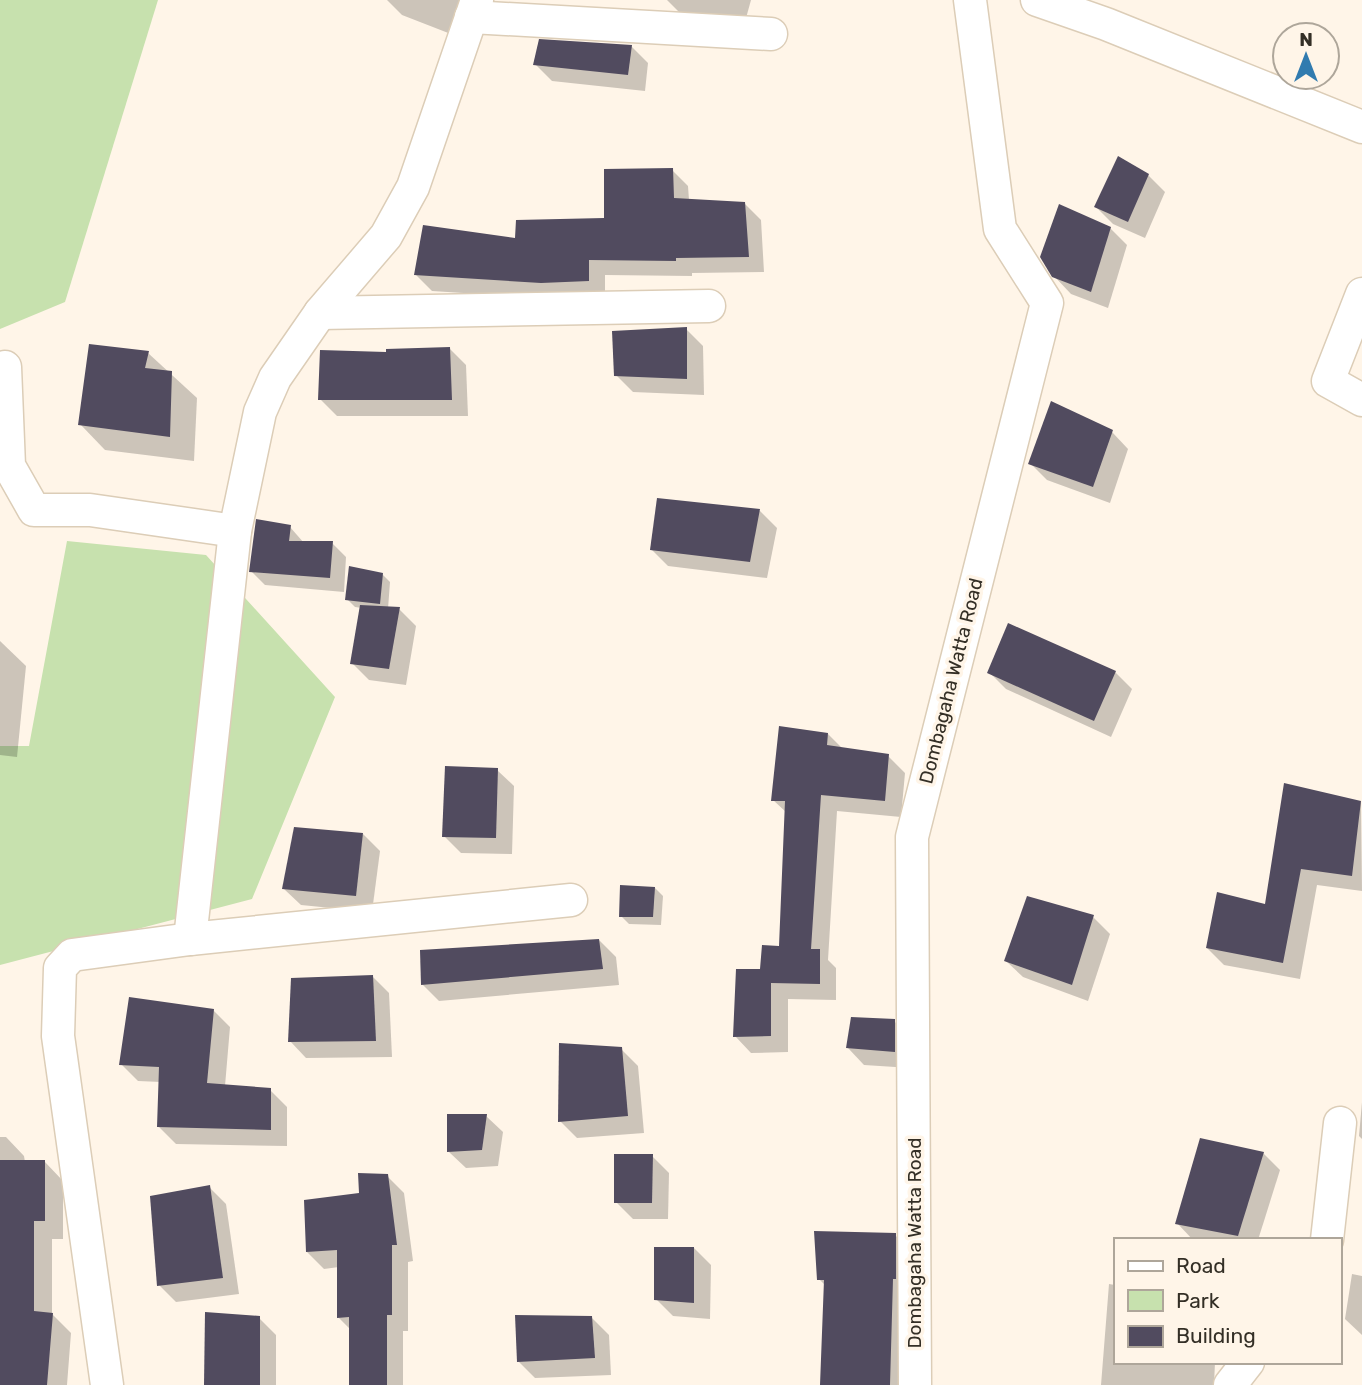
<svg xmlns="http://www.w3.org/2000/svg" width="1362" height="1385" viewBox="0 0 1362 1385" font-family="Rubik,sans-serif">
<rect width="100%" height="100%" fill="#fff5e8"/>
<!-- green -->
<g fill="#c7e1ae">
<polygon points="0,0 158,0 65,302 0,329"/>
<polygon points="67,541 206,555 335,697 252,899 0,965 0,746 29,746"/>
</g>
<!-- shadow -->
<g fill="#0003">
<polygon points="387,0 473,0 456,36 402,15"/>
<polygon points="667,0 751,0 743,29 682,15"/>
<polygon points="631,46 648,63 645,91 552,81 535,64"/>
<polygon points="672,170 688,186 689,200 744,203 761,220 764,272 692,273 692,276 605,275 605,296 558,299 432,291 416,275 517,240 605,220"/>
<polygon points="1148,175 1165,192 1145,238 1113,224 1096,207"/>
<polygon points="1110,228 1127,245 1108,308 1071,294 1054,276"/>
<polygon points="686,329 703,346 704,395 633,392 616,375"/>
<polygon points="449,348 466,365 468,416 337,416 320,399 388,353"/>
<polygon points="148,353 197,398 194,461 105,450 80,424"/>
<polygon points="1112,432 1128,449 1110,503 1047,480 1030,463"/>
<polygon points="658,500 760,511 777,528 767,578 668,566 651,549"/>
<polygon points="290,527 304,543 332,543 346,557 344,592 265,585 251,571"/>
<polygon points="382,574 390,582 388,609 399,609 416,626 406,685 369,680 352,663 362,608 355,607 347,599"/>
<polygon points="0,641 26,666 17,757 0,755"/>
<polygon points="989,672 1115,672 1132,689 1111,737 1006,689"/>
<polygon points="828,734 843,749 888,756 905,773 901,817 837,811 828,960 836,968 836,1000 788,999 788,1052 751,1053 735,1036 762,971 781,948 787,813 773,800"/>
<polygon points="497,770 514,786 512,854 461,853 444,836"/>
<polygon points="1361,802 1362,891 1317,885 1300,979 1224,965 1207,948 1267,907"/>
<polygon points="363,834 380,851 372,912 301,905 284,889"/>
<polygon points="655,888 663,896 661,925 629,924 621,916"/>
<polygon points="1093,917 1110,934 1088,1001 1023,977 1006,961"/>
<polygon points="599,940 616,957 619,985 439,1001 422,984"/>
<polygon points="372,976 389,993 392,1057 306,1058 290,1041"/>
<polygon points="213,1010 230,1027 225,1086 270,1090 287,1107 287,1146 176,1144 159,1127 161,1082 138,1081 121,1064"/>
<polygon points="894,1021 911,1038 911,1068 864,1065 848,1048"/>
<polygon points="621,1049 638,1066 644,1133 577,1138 560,1121"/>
<polygon points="1362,1102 1362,1139 1359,1136"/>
<polygon points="486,1116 503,1132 498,1166 466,1168 449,1152"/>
<polygon points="0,1137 6,1137 24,1156 25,1162 45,1162 63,1181 63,1239 52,1239 52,1314 71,1333 67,1385 0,1385"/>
<polygon points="1263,1153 1280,1170 1258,1240 1193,1240 1177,1223"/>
<polygon points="652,1156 669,1173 668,1219 633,1219 616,1202"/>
<polygon points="387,1176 404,1193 413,1261 408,1262 408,1331 403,1331 403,1385 350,1385 350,1329 338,1317 339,1267 324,1269 307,1252 361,1195"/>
<polygon points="209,1187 226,1204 239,1294 176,1302 159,1285"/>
<polygon points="895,1235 912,1252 907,1385 822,1385 826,1286 819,1279"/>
<polygon points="694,1248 711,1265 710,1319 673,1316 656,1299"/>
<polygon points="1352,1274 1362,1276 1362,1335 1345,1319"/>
<polygon points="1109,1284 1115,1285 1115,1362 1215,1362 1214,1385 1101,1385"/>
<polygon points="259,1318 276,1335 276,1385 206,1385"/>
<polygon points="592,1318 609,1335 611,1375 535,1378 518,1361"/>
</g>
<!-- building -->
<g fill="#514b5f">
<polygon points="539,39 632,45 628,75 533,65"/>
<polygon points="1118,156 1149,174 1128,222 1094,207"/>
<polygon points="673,168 674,198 745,202 749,257 676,258 676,261 589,260 589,281 541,283 414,275 423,225 515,238 516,220 604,218 604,169"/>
<polygon points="1059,204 1111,227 1091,292 1052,277 1040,257"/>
<polygon points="687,327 687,379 614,376 612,331"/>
<polygon points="89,344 149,351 145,368 172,371 170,437 78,425"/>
<polygon points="450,347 452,400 318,400 320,350 386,352 386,349"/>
<polygon points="1051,401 1113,430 1093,487 1028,464"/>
<polygon points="657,498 760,509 750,562 650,550"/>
<polygon points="256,519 291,525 289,541 333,541 330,578 249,572"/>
<polygon points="349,566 383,573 380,604 345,600"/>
<polygon points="360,605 400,607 389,669 350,664"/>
<polygon points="1008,623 1116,671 1094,721 987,673"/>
<polygon points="779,726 828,733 827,745 889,754 885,801 821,795 811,949 820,949 820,984 771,983 771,1036 733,1037 736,969 760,969 762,945 779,946 785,801 771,801"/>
<polygon points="445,766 498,768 496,838 442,837"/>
<polygon points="1284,783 1361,801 1352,876 1301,869 1283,963 1206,948 1217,892 1265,904"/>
<polygon points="294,827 363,833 356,896 282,889"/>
<polygon points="620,885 655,887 653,917 619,917"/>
<polygon points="1027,896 1094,915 1072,985 1004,961"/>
<polygon points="599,939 603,969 421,985 420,950"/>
<polygon points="373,975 376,1041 288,1042 291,978"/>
<polygon points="129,997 214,1009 207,1083 271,1088 271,1130 157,1127 159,1067 119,1065"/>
<polygon points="851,1017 895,1019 895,1052 846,1048"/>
<polygon points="559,1043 622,1047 628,1116 558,1122"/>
<polygon points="447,1114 487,1114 482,1150 447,1152"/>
<polygon points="1200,1138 1264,1152 1238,1236 1175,1224"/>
<polygon points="614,1154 653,1154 652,1203 614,1203"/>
<polygon points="0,1160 45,1160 45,1221 34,1221 34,1311 53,1313 47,1385 0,1385"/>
<polygon points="358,1173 388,1174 397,1245 392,1245 392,1315 387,1315 387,1385 349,1385 349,1317 337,1318 337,1250 306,1252 304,1200 359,1193"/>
<polygon points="210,1185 223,1278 157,1286 150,1196"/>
<polygon points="814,1231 896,1233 896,1279 893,1279 890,1385 820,1385 824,1280 817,1280"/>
<polygon points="654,1247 694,1247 694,1303 654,1300"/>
<polygon points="205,1312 260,1316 260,1385 204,1385"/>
<polygon points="515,1315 592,1316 595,1358 517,1362"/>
</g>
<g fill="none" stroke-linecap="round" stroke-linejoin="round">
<!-- street casing -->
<g stroke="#dccdb7" stroke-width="35">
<g id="street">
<polyline points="1037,0 1106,24 1362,127"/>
<polyline points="471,17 771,34"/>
<polyline points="1362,294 1328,381 1362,400"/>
<polyline points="320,313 709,306"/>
<polyline points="5,367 9,466 34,510 90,510 235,531"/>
<polyline points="190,939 235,531 260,412 275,378 320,313 386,236 413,187 477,0"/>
<polyline points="1327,1240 1340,1123"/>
<polyline points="107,1385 58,1036 60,968 72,955 190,939 571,900"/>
<polyline points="915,1385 912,837 1047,303 1000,229 970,0"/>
<polyline points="1230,1385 1248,1362"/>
</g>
</g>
<!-- street -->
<use href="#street" stroke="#fff" stroke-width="32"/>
</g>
<g text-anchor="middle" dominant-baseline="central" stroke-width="7" stroke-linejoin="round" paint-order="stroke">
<!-- street labels -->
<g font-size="19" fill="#342f26" stroke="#fff5e8">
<text transform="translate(951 681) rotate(-76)">Dombagaha Watta Road</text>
<text transform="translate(914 1243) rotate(-90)">Dombagaha Watta Road</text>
</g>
</g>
<!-- legend -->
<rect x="1114" y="1238" width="228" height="126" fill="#fff5e8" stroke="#aea69a" stroke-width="2"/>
<rect x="1128" y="1261" width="35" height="10" fill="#ffffff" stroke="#aea69a" stroke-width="2"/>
<text x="1176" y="1273" font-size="21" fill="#342f26">Road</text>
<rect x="1128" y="1290" width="35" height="21" fill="#c7e1ae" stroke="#aea69a" stroke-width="2"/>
<text x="1176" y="1308" font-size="21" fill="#342f26">Park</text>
<rect x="1128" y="1326" width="35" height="21" fill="#514b5f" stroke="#aea69a" stroke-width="2"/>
<text x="1176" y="1343" font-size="21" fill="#342f26">Building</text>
<!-- north arrow -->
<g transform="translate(1306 56)"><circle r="33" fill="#fff5e8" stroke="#aea69a" stroke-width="2"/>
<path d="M0-5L12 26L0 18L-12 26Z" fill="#317baf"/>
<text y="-10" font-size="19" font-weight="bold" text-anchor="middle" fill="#342f26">N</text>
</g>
</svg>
